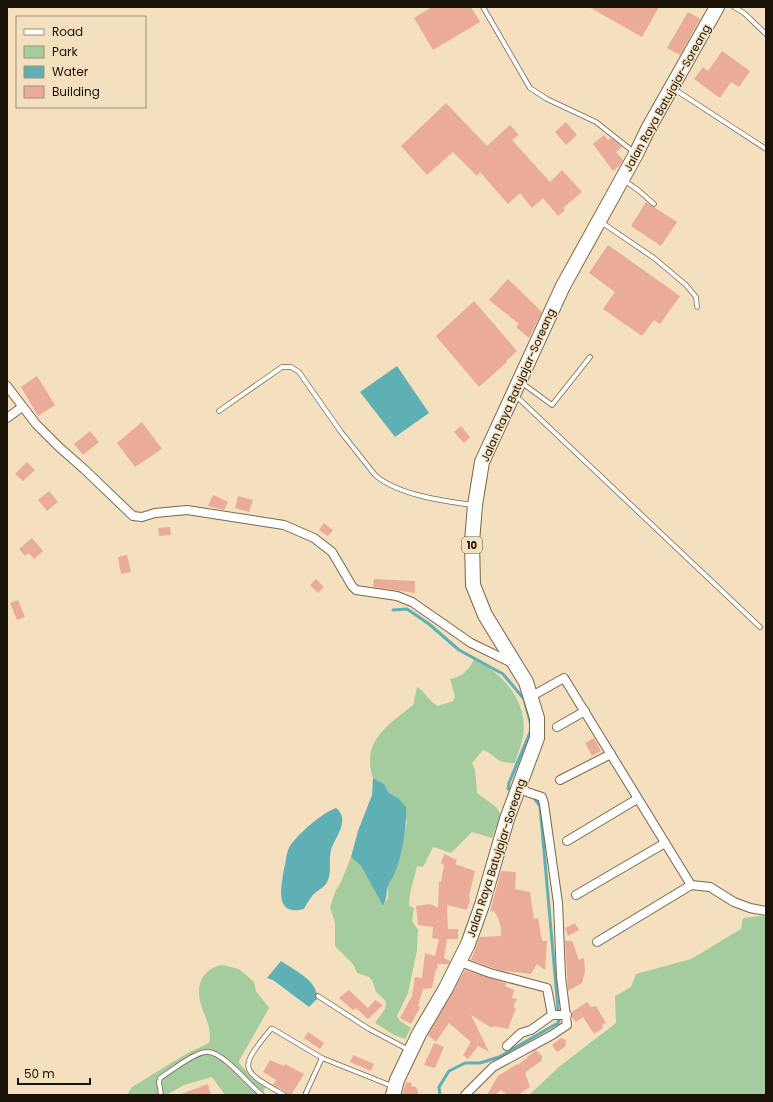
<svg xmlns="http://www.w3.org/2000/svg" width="773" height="1102" viewBox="0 0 773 1102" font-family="Poppins,sans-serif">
<rect width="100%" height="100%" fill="#f4e0bf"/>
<!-- green -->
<g fill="#a5cc9e">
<path d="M474,660C503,672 529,703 523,737C521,746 517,755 515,763C493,763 499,756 483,750L472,763L475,770L477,793L496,807L501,815L492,838L472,832L451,853L433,847L423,867L417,866L410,894L409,906L414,908L412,921L418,930L417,950L408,993L397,1016L400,1021L411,1028L405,1039L394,1035L375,1023L385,1009L386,1001L376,992L372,980L369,977L357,973L353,964L335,946V923L330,907L336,890L341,882L351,857L361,866L383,906L388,898V885L394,875L407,822L398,798L389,793L384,784L373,778C361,741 388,725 413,705L417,687C426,692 429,702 438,706L453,701L455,696L450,679C463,677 468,670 474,660Z"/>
<polygon points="760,916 766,917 766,1095 529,1095 560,1066 616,1023 615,996 631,987 636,974 691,959 741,929 743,918"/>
<path d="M222,965L239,969L254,982L256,991L269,1008L239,1061V1063L255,1080L266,1087L261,1095H225L212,1077L184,1085L166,1095H127L132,1087L186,1054L209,1043C213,1028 203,1015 200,1001C196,983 204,968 222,965Z"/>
</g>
<!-- water -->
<g fill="#5fb0b4">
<polygon points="397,366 429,413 395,437 360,392"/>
<path d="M373,778L384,784L389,793L398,798L406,807C407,827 402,856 394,875C393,878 389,882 388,886C386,893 387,899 383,906L361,866L351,857L358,831L372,795Z"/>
<path d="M336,808C351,820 335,837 331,850C328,862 333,873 326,884C322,889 316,891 312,896C309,900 306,905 304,909C274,917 281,887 284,869C286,863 286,854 289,848C295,836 323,812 336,808Z"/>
<path d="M281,961C295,971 318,980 317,999L309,1007L273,980L267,978Z"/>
</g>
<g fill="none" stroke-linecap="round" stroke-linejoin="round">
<!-- stream -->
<g stroke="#5fb0b4" stroke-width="3">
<polyline points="393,610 407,609 429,624 459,650 503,674 524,699 531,725"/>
<polyline points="511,789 508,789 509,783 531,730"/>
<polyline points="440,1095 439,1087 449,1071 465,1063 480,1063 499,1057 558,1023 559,1020 540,806 534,798"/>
</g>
</g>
<!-- building -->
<g fill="#eaab98">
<polygon points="432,7 471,7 480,22 433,50 414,18"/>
<polygon points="589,7 659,7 642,37"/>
<polygon points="688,12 700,19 680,55 667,48"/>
<polygon points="722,51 750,71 739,87 731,82 720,98 694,79 703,67 708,71"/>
<polygon points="446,103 487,146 510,125 519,135 512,140 550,182 562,170 582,192 563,208 565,210 558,216 543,198 532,208 520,193 508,204 480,172 477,176 453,152 427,175 401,146"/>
<polygon points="566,122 577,135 566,145 555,132"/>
<polygon points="604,135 608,140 611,138 622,147 616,152 623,160 620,165 613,171 593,144"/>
<polygon points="646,202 677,222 661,246 631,226"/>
<polygon points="608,245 680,296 660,324 654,320 642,336 603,309 615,292 589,273"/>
<polygon points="508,279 542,312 529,338 516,327 519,324 489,300"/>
<polygon points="474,301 517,351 506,361 507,362 479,387 436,336"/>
<polygon points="37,376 55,405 38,416 21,387"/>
<polygon points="142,422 162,449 135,467 117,443"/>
<polygon points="461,426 470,437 464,443 454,432"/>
<polygon points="90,431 99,442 83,455 74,444"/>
<polygon points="27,462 35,470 23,481 15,474"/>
<polygon points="49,491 58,502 47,511 38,500"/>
<polygon points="213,495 228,502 224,510 208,506"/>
<polygon points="238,496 253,500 249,512 235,508"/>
<polygon points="324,523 333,530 328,536 319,530"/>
<polygon points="170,527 171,535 159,536 158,528"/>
<polygon points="32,538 43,551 34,559 29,553 25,556 19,549"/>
<polygon points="127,555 131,572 121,574 118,557"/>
<polygon points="316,579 324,587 318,593 310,585"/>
<polygon points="374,579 415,581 415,593 373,587"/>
<polygon points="18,600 25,617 17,620 10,603"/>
<polygon points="594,738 601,751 592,756 585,743"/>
<polygon points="444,854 457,860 455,864 475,871 469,896 470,900 467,910 447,905 448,929 458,929 458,939 447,939 444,958 450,961 449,964 437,964 438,968 436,969 432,988 423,989 418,1006 420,1007 411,1024 400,1018 412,996 415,977 422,978 425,953 435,956 439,939 432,938 433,927 418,925 416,906 430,904 438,908 439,882 441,882 444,865 441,863"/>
<polygon points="501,871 516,872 515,889 530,892 534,919 538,918 542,941 547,941 545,970 537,964 531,974 499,970 471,960 480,937 501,936 501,928 498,918 494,911 490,912"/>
<polygon points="575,923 579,930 568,936 565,928"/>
<polygon points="565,941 572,941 579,960 584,958 585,971 582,983 568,991"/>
<polygon points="465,970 506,983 505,986 514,990 512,998 517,999 513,1007 516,1008 508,1029 493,1026 492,1028 471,1015 489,1052 478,1046 468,1059 463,1055 471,1042 449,1023 436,1042 428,1035"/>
<polygon points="349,990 368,1008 375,1000 383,1005 368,1019 356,1008 353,1010 339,998"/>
<polygon points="587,1002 591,1007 596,1006 606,1023 602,1025 603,1028 594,1034 583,1017 576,1022 572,1017 572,1012"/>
<polygon points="308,1032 324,1043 320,1049 304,1038"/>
<polygon points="561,1038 566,1040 565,1047 557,1052 552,1045"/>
<polygon points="434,1043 444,1047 435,1068 424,1065"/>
<polygon points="536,1050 542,1056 542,1060 525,1073 530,1087 518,1095 508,1095 501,1090 495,1095 487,1095 498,1076 517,1064 518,1065"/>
<polygon points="353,1055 374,1064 371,1071 350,1062"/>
<polygon points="270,1060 284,1066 285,1064 304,1074 291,1095 287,1095 286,1092 273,1085 276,1080 263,1072"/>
<polygon points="406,1082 412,1083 411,1086 416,1087 419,1095 402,1095"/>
<polygon points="208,1084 211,1095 181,1095 181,1094"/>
</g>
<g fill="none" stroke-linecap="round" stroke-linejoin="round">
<!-- service casing -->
<g stroke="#79674a" stroke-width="5.5">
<g id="service">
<polyline points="483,7 530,88 547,99 596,122 635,153"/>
<polyline points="734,7 744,13 766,34"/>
<polyline points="674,89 766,149"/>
<polyline points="625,181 638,190 654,204"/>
<polyline points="601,222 654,258 686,285 696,297 697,307"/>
<polyline points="522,383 552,405 590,357"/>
<polyline points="516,396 760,627"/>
<path d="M219,411L282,367H291L299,372L341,432L375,475C398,495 443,501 473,505"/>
<polyline points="318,996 369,1029 409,1050"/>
<path d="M161,1095L159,1082L160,1078C171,1071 197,1050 209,1052C225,1054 248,1084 262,1095"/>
<path d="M284,1095C241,1070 237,1070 271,1029H273L322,1058"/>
<polyline points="305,1095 322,1058 392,1086"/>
</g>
</g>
<!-- minor casing -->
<g stroke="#79674a" stroke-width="10">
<g id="minor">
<polyline points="7,386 36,424 59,447 84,469 133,516 142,517 155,513 187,510 284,525 314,538 332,552 352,586 356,590 397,596 412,602 471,643 514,664"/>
<polyline points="7,418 22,407"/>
<polyline points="532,696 564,678 691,885 710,887 734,902 750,908 766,911"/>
<polyline points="557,727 585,711"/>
<polyline points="560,780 611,754"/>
<polyline points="567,841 637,799"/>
<polyline points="576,895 665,843"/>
<polyline points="597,942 691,885"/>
<polyline points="460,962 490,973 547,988 552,1015"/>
<polyline points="507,1046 521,1033 531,1030 552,1015 567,1015"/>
<polyline points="465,1095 493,1067 552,1035 567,1025 561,977 558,903 544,804 542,797 527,792 520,786"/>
</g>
</g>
<!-- trunk casing -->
<g stroke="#79674a" stroke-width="16">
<polyline id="trunk" points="393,1095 397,1080 419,1034 446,988 468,944 482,905 507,819 537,738 537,718 526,682 485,615 473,585 472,542 475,505 482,462 563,286 636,154 648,129 717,7"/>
</g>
<!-- service -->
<use href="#service" stroke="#fff" stroke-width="4"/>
<!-- minor -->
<use href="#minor" stroke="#fff" stroke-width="8"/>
<!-- trunk -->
<use href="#trunk" stroke="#fff" stroke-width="14"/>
</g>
<g text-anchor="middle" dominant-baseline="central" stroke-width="3" stroke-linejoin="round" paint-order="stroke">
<!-- shield labels -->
<rect fill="#f4e0bf" stroke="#5b503e" stroke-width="1" x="462" y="537" width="20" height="16" rx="3"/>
<g font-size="10" font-weight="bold" fill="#191206">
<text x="472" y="545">10</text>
</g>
<!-- street labels -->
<g font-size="11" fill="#191206" stroke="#f4e0bf">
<text transform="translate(667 98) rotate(-61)">Jalan Raya Batujajar-Soreang</text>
<text transform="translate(518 385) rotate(-66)">Jalan Raya Batujajar-Soreang</text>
<text transform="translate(496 858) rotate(-72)">Jalan Raya Batujajar-Soreang</text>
</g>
</g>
<!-- border -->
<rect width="773" height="1102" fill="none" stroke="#191206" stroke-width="16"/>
<!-- legend -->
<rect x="16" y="16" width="130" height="92" fill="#f4e0bf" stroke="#9c8e75"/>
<rect x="24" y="29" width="20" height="6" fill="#ffffff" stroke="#9c8e75"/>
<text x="52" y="36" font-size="12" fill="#191206">Road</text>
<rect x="24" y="46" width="20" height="12" fill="#a5cc9e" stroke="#9c8e75"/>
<text x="52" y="56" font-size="12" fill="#191206">Park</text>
<rect x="24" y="66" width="20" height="12" fill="#5fb0b4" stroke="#9c8e75"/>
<text x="52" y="76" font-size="12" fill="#191206">Water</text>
<rect x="24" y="86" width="20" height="12" fill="#eaab98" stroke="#9c8e75"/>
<text x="52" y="96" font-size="12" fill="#191206">Building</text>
<!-- scale -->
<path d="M18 1078v6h72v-6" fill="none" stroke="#191206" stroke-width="2"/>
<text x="24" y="1078" font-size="12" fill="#191206" stroke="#f4e0bf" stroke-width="3" paint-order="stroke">50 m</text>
</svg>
